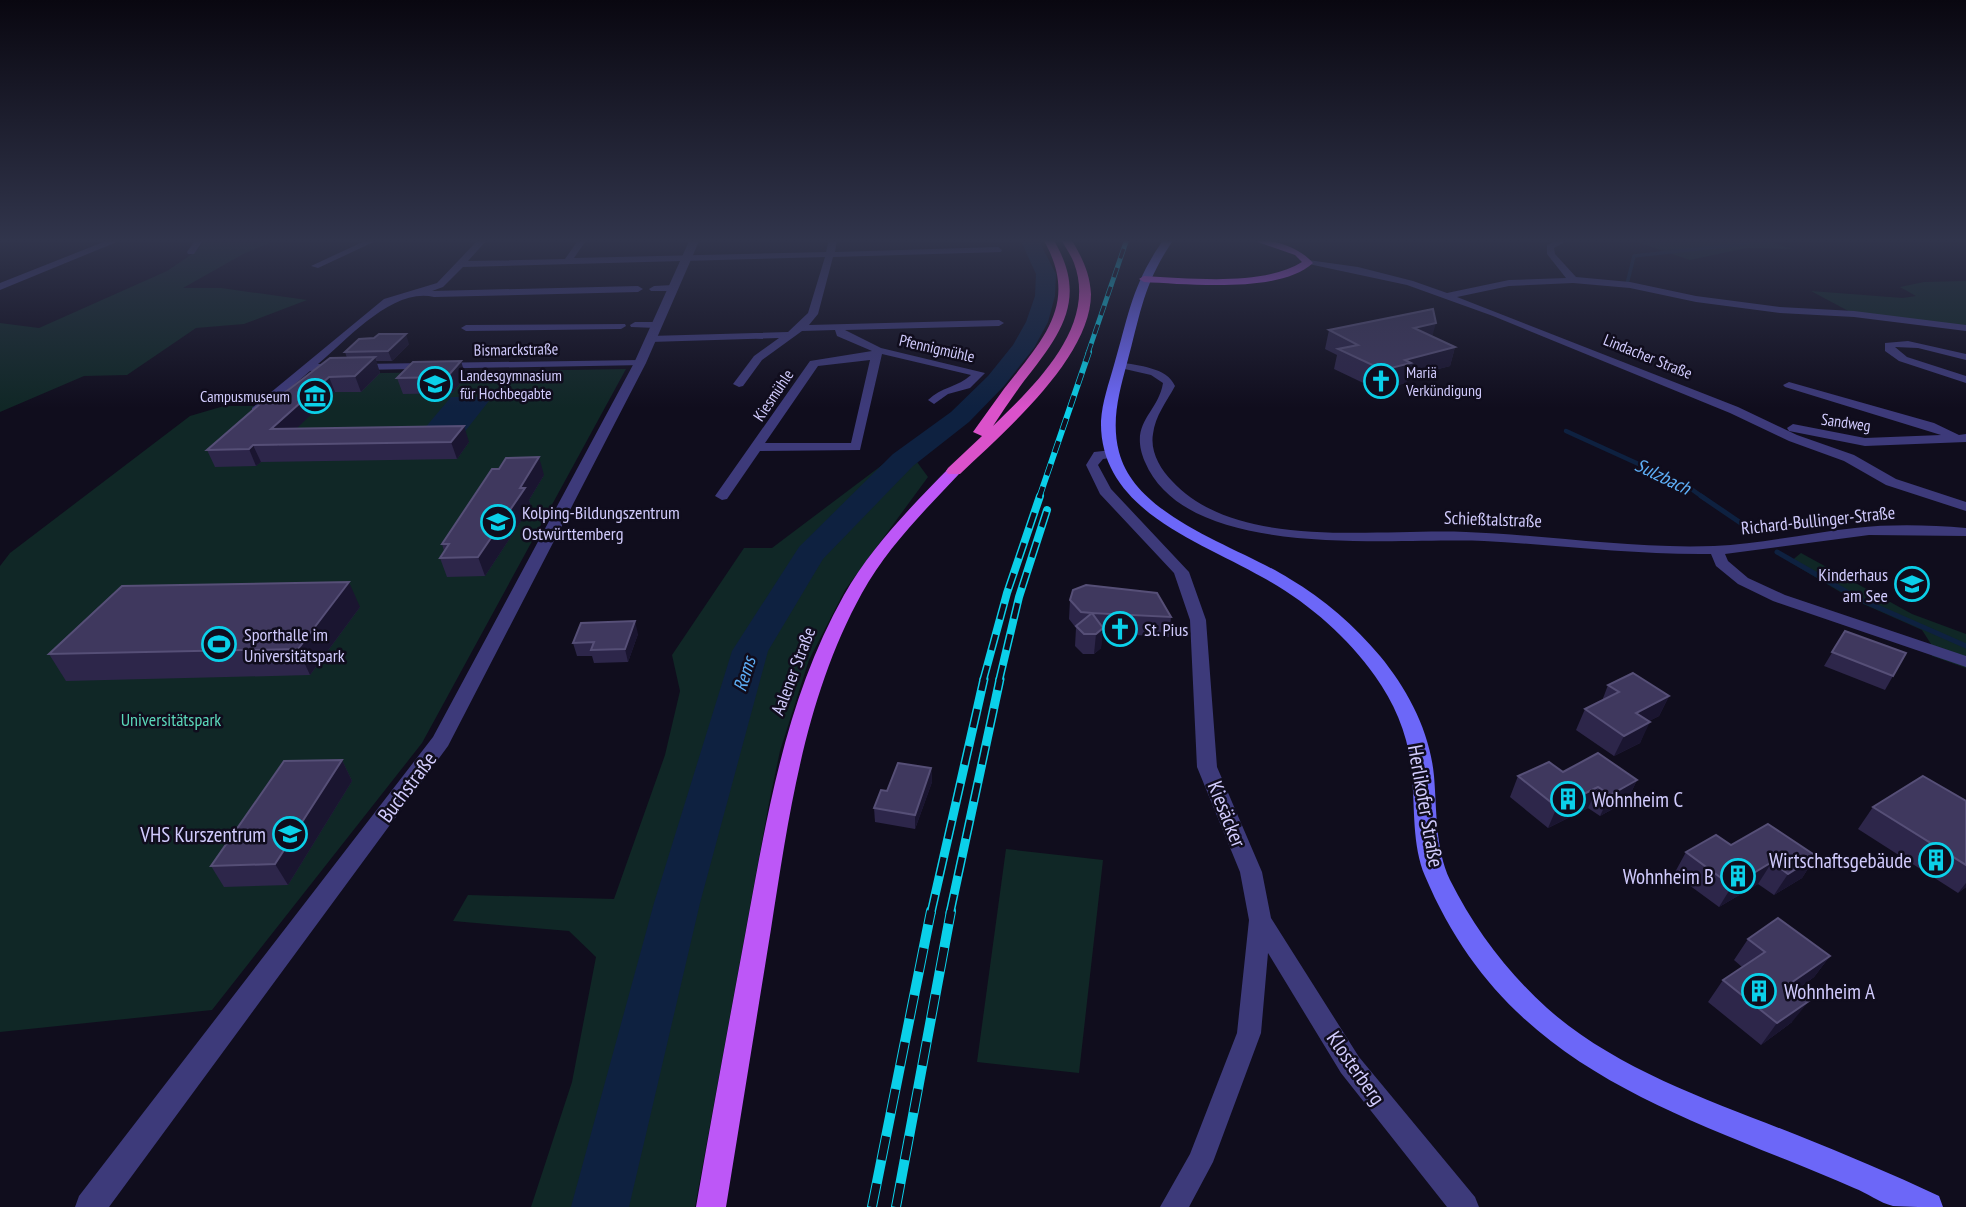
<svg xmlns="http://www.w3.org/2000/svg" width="1966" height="1207" viewBox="0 0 1966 1207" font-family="'PT Sans Narrow',sans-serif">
<rect width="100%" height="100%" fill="#100d1d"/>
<!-- green -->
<g fill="#102726">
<polygon points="204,239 281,239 245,253 183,288 221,288 307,300 244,324 196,328 127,375 84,376 0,412 0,323 39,328 167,271 198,250"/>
<polygon points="1628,239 1776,239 1773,243 1793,249 1747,248 1690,260"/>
<polygon points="1966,281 1966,328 1854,314 1811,291 1903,298 1916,296 1900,287 1924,282"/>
<polygon points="626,369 422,743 212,1010 0,1032 0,566 10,553 190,416 224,406 281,406 319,374"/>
<polygon points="906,447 928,477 845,590 809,660 780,751 769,803 695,1207 531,1207 572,1082 596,957 569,931 453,921 468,895 614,899 665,755 680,691 672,655 744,548 772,548"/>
<polygon points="1801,553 1912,614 1966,634 1966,668 1932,656 1931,644 1922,630 1852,599 1790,562"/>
<polygon points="1006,849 1103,860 1079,1073 977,1062"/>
</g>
<!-- water -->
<polygon fill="#0e2140" points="451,397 492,397 463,434 419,435"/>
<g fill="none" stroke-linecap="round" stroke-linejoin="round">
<!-- stream-far2 -->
<polyline stroke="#0e2140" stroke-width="3.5" points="1627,284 1634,256 1742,244 1755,239"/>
<!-- stream-far1 -->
<polyline stroke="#0e2140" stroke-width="4.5" points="1566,431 1687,486 1704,498"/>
<!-- stream -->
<g stroke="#0e2140" stroke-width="5">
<polyline points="1701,496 1754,532"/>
<polyline points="1777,552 1859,599 1966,646"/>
</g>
<!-- river -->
<polygon fill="#0e2140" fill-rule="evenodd" points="1020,239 1038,239 1056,274 1055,296 1048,322 1034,348 1004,386 969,422 913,466 823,559 768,651 700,903 629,1207 571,1207 654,903 732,651 799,547 893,454 951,412 988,376 1013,345 1026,322 1035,296 1036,274"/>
<!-- minor -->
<g fill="#3d3a7a" fill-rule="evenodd">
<polygon points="196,239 204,239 194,254 188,254 187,252"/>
<polygon points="369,239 380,239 318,268 311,266"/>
<path d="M479,239H488L468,261L565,259L579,239H587L574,258L826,252L829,239H837L835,252L998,247L1002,250L1001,252L833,257L818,314L809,325L999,320L1004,323L999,326L845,330L881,348L985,373L970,388L948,394L934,404L928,400C941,387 958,387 971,375L882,354L860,450L760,451L727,499L722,500L715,496L810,361L872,351L837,336L835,330L802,331L762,360L743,386L739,387L733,384L754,356L779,338L650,342L645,339L650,336L788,332L808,313L825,257L463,267L443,287L432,291L638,286L643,289L638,292L434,297C393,287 348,339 318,364H336L342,367L340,369L310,371L260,414H252V408L384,299L437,283ZM870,360L851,443H765L818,366Z"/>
<polygon points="1559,239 1568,240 1554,248 1555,254 1576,277 1630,282 1696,296 1780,307 1854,311 1966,325 1966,331 1854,317 1780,313 1696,302 1630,288 1573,283 1509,286 1457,297 1738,407 1797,435 1854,455 1896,479 1966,502 1966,511 1886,485 1844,461 1789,441 1730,413 1493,316 1407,285 1304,263 1308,260 1358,267 1413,281 1447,293 1509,280 1566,278 1547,254 1547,245"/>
<polygon points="654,286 673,285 678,288 673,291 651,291 649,289"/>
<polygon points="635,322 657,322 662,325 657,328 631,327 630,325"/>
<polygon points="625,324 626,326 621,329 466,331 461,328 466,325"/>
<polygon points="1908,341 1966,354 1966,360 1918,348 1895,347 1907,357 1966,376 1966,383 1899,361 1885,351 1885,343"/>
<polygon points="640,360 645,363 644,365 359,370 353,367 359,364"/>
<path d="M1120,362C1138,366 1167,367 1175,386C1167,401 1155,416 1153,434C1150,451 1160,469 1172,481C1238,552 1378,528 1466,532C1548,535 1631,549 1714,546C1761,544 1808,533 1855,528C1892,524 1929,525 1966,528V536L1869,535L1725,554L1728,561L1748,578L1785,595L1966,656V667L1773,601L1738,584L1716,566L1711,554C1635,555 1560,545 1484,541C1395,537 1188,563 1145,462C1128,422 1158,414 1163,383L1151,375L1116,367L1115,365Z"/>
<polygon points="1789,382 1934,423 1959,435 1966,434 1966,442 1865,446 1789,431 1787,428 1793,424 1865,438 1941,435 1785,387 1783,385"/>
<polygon points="1112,450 1118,454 1117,457 1103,459 1098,465 1111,489 1189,572 1206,620 1217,767 1262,872 1271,918 1359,1057 1475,1197 1479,1207 1447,1207 1341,1073 1268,953 1261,1033 1213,1162 1189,1207 1160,1207 1190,1154 1237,1033 1249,920 1240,872 1197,767 1190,620 1174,573 1100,494 1086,465 1094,452"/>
</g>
<!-- tertiary -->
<g fill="#3d3a7a" fill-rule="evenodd">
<polygon points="111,239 124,239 0,290 0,283"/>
<polygon points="690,239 700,239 646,363 448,746 109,1207 75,1207 79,1196 433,737 634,363"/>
</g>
<!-- secondary -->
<path fill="#6c67f8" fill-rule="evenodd" d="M1164,239H1174C1143,284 1141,312 1127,363C1119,393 1111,421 1119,452C1136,518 1238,546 1290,579C1324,599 1355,626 1380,656C1408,690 1430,732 1434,776C1437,811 1435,848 1450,880C1474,928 1507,972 1547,1008C1615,1069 1713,1102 1797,1135C1845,1154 1892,1174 1939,1196L1943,1207C1928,1207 1908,1207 1893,1206C1880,1203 1867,1193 1854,1188C1832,1178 1809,1169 1787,1160C1629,1097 1496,1044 1425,876C1412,845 1415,809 1412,776C1410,740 1396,705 1375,676C1346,635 1306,601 1262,577C1199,541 1099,510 1101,421C1102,402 1109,383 1114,365C1129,314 1132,284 1164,239Z"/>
<!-- primary -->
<g fill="#bd57f7" fill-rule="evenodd">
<path d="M1249,239C1272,239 1298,246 1313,263C1280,294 1187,284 1144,282L1139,279L1144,276C1189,278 1262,287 1302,262L1295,255Z"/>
<path d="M954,467L959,468L961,471L959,474C924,511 887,548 862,593C805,696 789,814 771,929C756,1022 741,1114 726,1207H696C712,1115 729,1022 746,930C767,815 786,698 844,595C871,547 911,507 949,468Z"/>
</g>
<!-- trunk -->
<path fill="#da52ca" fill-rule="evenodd" d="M1043,239H1053C1089,298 1061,334 1024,381C1013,396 1003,411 993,426C1033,387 1098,327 1074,263C1071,255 1065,247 1061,239H1071C1082,257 1090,273 1091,294C1091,358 1003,433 960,474H948L946,471L948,468L982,436L973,432C987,413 1000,393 1015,375C1051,330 1076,296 1043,239Z"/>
<!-- rail-far4 casing -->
<g stroke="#0bd0e9" stroke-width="5">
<polyline id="rail-far4" points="1088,353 1127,239"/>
</g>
<!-- rail-far3 casing -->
<g stroke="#0bd0e9" stroke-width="6">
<polyline id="rail-far3" points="1039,498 1089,352"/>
</g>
<!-- rail-far2 casing -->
<g stroke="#0bd0e9" stroke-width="8">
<g id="rail-far2">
<polyline points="983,681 1007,593 1040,496"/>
<polyline points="999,681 1019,597 1047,510"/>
</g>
</g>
<!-- rail-far1 casing -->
<g stroke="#0bd0e9" stroke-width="9">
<g id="rail-far1">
<polyline points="931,913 984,679"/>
<polyline points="950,913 1000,679"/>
</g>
</g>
<!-- rail casing -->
<g stroke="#0bd0e9" stroke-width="10">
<g id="rail">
<polyline points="872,1207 931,911"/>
<polyline points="896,1207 951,911"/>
</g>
</g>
<!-- rail-far4 -->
<use href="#rail-far4" stroke="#100d1d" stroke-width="3.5" stroke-dasharray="10" stroke-linecap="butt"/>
<!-- rail-far3 -->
<use href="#rail-far3" stroke="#100d1d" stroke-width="4.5" stroke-dasharray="12" stroke-linecap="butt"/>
<!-- rail-far2 -->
<use href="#rail-far2" stroke="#100d1d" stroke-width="5" stroke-dasharray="16" stroke-linecap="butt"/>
<!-- rail-far1 -->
<use href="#rail-far1" stroke="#100d1d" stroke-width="6" stroke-dasharray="19" stroke-linecap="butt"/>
<!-- rail -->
<use href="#rail" stroke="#100d1d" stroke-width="8" stroke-dasharray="24" stroke-linecap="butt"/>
</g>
<!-- wall -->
<g fill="#2d264a">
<polygon points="1329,330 1433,337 1455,347 1450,366 1407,377 1406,383 1378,390 1334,369 1337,355 1325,349"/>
<polygon points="409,344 392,361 376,361 380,373 361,392 335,392 296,428 469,442 457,459 261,462 256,466 215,467 207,450 279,397 347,358 345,352"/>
<polygon points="466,377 452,393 403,394 397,378"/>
<polygon points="544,475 529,500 531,506 485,576 447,577 440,558 444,551 442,544"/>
<polygon points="1070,600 1171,617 1169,637 1102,633 1101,648 1094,654 1083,654 1075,646 1076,628 1069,619"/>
<polygon points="360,607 310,675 66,681 49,654"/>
<polygon points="1845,631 1893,676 1885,690 1824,666"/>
<polygon points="638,634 628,662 594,663 592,656 577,656 573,643"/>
<polygon points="1608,685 1669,696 1659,716 1649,721 1640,743 1614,756 1576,730 1585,709 1602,701"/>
<polygon points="342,760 352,781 288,885 224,887 211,866"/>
<polygon points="931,768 932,782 915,829 875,822 874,808 887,791"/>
<polygon points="1563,772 1637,780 1627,801 1600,816 1588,808 1548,828 1510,797 1518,776"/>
<polygon points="1966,801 1966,887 1958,893 1858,829 1873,807"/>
<polygon points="1731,845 1816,856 1802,878 1774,895 1758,884 1719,907 1674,874 1686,852"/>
<polygon points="1748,939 1830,956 1814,977 1795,991 1792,1022 1761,1045 1708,1002 1723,980 1742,967 1734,960"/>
</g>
<!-- shaded-wall -->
<g fill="#1a1530">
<polygon points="1436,323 1431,341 1414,328"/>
<polygon points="406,334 409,344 392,361 388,351"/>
<polygon points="1455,347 1450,366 1407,377 1406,383 1378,390 1383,370 1405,360"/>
<polygon points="375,357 380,373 361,392 355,376"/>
<polygon points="461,361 466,377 452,393 447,377"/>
<polygon points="329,377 335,392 278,446 271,429"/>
<polygon points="464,426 469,442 457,459 451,442"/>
<polygon points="253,445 261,462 256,466 249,449"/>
<polygon points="539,457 544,475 529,500 531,506 485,576 478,557"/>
<polygon points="349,582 360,607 310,675 298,649"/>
<polygon points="635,621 638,634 628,662 625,649"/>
<polygon points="1103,628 1101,648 1094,654 1096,634"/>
<polygon points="1669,696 1659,716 1626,733 1636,713"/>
<polygon points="1650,722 1640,743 1614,756 1624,736"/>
<polygon points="342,760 352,781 288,885 275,864"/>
<polygon points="931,768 932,782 915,829 915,815"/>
<polygon points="1637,780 1627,801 1600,816 1610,795"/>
<polygon points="1598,787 1588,808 1548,828 1557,807"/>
<polygon points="1816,856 1802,878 1774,895 1788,874"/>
<polygon points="1772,862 1758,884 1719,907 1732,886"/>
<polygon points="1966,883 1966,887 1958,893"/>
<polygon points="1830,956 1814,977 1773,1007 1788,985"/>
<polygon points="1809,1001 1792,1022 1761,1045 1777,1023"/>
</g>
<!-- building -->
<g fill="#3f385e" stroke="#564f77" stroke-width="2">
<polygon points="1433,309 1436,323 1414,328 1455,347 1405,360 1411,363 1383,370 1338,349 1358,345 1329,330"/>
<polygon points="379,334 406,334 388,351 345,352 359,339 374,338"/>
<polygon points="375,357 355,376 329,377 271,429 464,426 451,442 253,445 249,449 207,450 268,397 279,397 330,358"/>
<polygon points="461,361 447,377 397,378 413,362"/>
<polygon points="539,457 520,488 525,488 478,557 440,558 449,544 442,544 492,469 499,469 506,458"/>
<polygon points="349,582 298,649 49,654 122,586"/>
<polygon points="1086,585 1157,593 1171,617 1092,613 1103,628 1096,634 1084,634 1076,626 1092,613 1081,612 1070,600 1073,590"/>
<polygon points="635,621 625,649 591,650 594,642 573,643 581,623"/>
<polygon points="1845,631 1906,653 1893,676 1832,652"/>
<polygon points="1633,673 1669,696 1636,713 1650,722 1624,736 1585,709 1619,692 1608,685"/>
<polygon points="1598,753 1637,780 1610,795 1598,787 1557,807 1518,776 1549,762 1563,772"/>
<polygon points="342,760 275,864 211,866 284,761"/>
<polygon points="898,763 931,768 915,815 874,808 881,790 887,791"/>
<polygon points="1923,776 1966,801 1966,865 1873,807"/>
<polygon points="1768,824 1816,856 1788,874 1772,862 1732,886 1686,852 1716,835 1731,845"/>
<polygon points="1778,918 1830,956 1788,985 1809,1001 1777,1023 1723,980 1765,952 1748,939"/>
</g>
<!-- sky -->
<linearGradient id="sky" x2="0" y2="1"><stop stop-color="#090710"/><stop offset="0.59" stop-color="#31354c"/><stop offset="1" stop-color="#31354c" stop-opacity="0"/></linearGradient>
<rect width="1966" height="408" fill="url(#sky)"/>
<!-- icons -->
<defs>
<g id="church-ring" transform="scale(1.75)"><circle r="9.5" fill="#100d1d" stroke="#0bd0e9" stroke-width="1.5"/><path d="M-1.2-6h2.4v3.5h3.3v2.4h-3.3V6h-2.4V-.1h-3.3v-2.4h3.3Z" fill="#0bd0e9"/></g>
<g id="school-ring" transform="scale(1.75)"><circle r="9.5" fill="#100d1d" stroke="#0bd0e9" stroke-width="1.5"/><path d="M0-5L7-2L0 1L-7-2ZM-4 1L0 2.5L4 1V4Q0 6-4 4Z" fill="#0bd0e9"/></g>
<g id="museum-ring" transform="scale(1.75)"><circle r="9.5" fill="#100d1d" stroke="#0bd0e9" stroke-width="1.5"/><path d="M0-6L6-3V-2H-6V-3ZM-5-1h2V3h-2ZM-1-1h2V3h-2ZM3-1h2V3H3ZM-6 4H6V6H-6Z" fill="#0bd0e9"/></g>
<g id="stadium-ring" transform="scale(1.75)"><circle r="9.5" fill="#100d1d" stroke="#0bd0e9" stroke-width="1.5"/><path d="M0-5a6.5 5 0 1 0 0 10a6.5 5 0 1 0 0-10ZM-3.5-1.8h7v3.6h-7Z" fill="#0bd0e9"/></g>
<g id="building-ring" transform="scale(1.75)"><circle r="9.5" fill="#100d1d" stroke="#0bd0e9" stroke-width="1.5"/><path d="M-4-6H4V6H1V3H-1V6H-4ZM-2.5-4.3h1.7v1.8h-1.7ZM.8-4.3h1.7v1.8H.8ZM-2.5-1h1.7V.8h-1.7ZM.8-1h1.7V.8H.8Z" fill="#0bd0e9"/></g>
</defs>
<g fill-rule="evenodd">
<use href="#church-ring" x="1381" y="381"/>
<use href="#school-ring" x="435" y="384"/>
<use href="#museum-ring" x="315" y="396"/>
<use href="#school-ring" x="498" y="522"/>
<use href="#school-ring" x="1912" y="584"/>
<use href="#church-ring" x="1120" y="629"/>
<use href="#stadium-ring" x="219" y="644"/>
<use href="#building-ring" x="1568" y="799"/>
<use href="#school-ring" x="290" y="834"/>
<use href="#building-ring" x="1936" y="860"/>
<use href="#building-ring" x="1738" y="876"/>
<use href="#building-ring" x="1759" y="991"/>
</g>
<g text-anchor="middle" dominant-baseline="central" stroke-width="5" stroke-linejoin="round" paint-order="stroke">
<!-- far-street labels -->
<g font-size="16" fill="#d1cbfd" stroke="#100d1d">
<text transform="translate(937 348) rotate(13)">Pfennigmühle</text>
<text transform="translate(516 349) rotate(-1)">Bismarckstraße</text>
<text transform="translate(1648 356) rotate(22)">Lindacher Straße</text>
<text transform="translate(773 395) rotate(-56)">Kiesmühle</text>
<text transform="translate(1846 422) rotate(8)">Sandweg</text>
</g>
<!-- far-poi labels -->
<g font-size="16" fill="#d1cbfd" stroke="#100d1d" text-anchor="start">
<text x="1406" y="372">Mariä<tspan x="1406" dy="18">Verkündigung</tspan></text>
<text x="460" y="375">Landesgymnasium<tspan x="460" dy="18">für Hochbegabte</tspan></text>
<text x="290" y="396" text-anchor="end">Campusmuseum</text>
</g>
<!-- poi labels -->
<g font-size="18" fill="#d1cbfd" stroke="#100d1d" text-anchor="start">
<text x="522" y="512">Kolping-Bildungszentrum<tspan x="522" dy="21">Ostwürttemberg</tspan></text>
<text x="1888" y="574" text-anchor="end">Kinderhaus<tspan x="1888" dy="21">am See</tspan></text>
<text x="1144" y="629">St. Pius</text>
<text x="244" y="634">Sporthalle im<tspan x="244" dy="21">Universitätspark</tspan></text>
</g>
<!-- street labels -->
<g font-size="18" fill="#d1cbfd" stroke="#100d1d">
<text transform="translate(1493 519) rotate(2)">Schießtalstraße</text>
<text transform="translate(1818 520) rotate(-6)">Richard-Bullinger-Straße</text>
<text transform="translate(793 671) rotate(-69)">Aalener Straße</text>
</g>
<!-- park labels -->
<g font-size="18" fill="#5bd8ba" stroke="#100d1d">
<text x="171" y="719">Universitätspark</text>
</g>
<!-- water labels -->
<g font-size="19" font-style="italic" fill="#5eaff7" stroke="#100d1d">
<text transform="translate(1663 476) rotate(26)">Sulzbach</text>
<text transform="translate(744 674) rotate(-73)">Rems</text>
</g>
<!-- near-street labels -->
<g font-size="21" fill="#d1cbfd" stroke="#100d1d">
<text transform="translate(407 787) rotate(-53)">Buchstraße</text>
<text transform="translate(1426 806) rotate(80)">Herlikofer Straße</text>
<text transform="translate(1227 814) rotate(68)">Kiesäcker</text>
<text transform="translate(1356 1068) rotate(55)">Klosterberg</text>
</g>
<!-- near-poi labels -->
<g font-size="21" fill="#d1cbfd" stroke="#100d1d" text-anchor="end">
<text x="1592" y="799" text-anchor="start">Wohnheim C</text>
<text x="266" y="834">VHS Kurszentrum</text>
<text x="1912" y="860">Wirtschaftsgebäude</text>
<text x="1714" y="876">Wohnheim B</text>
<text x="1784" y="991" text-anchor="start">Wohnheim A</text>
</g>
</g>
</svg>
